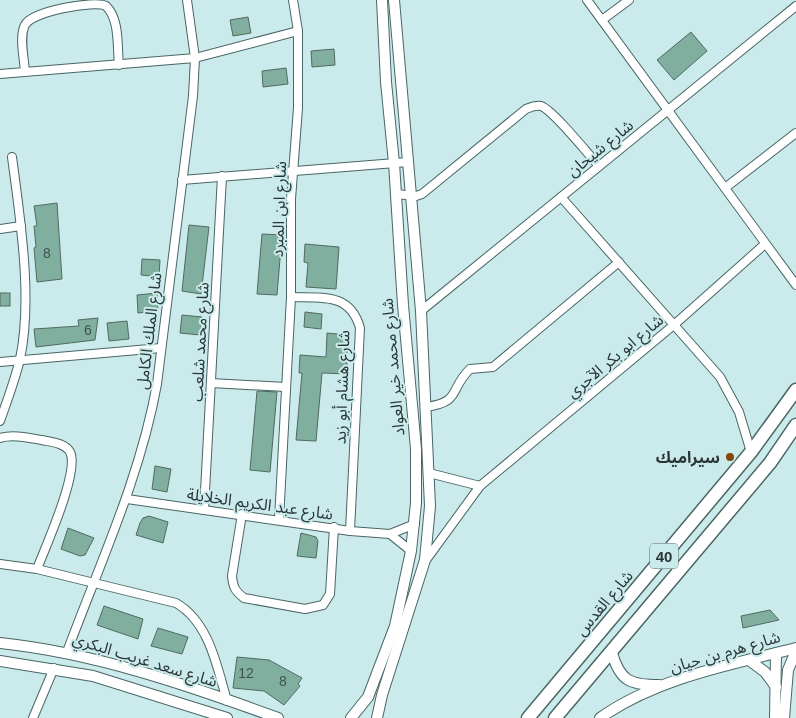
<svg xmlns="http://www.w3.org/2000/svg" width="796" height="718" viewBox="0 0 796 718" font-family="Helvetica,'Noto Sans Arabic',sans-serif">
<rect width="100%" height="100%" fill="#caeaeb"/>
<!-- building -->
<g fill="#81af9f" stroke="#506a61">
<polygon points="248,17 251,33 233,36 230,20"/>
<polygon points="691,32 707,51 674,80 657,60"/>
<polygon points="334,49 335,65 312,67 311,51"/>
<polygon points="286,68 288,84 263,87 262,71"/>
<polygon points="57,203 62,279 37,282 34,248 36,247 34,226 37,226 34,206"/>
<polygon points="189,225 209,227 201,294 182,291"/>
<polygon points="262,234 282,235 277,295 257,294"/>
<polygon points="305,244 339,247 336,289 306,287 308,263 304,262"/>
<polygon points="142,259 160,260 159,277 141,275"/>
<rect x="0" y="293" width="10" height="13"/>
<polygon points="157,293 158,311 138,313 137,295"/>
<polygon points="305,312 322,314 321,329 304,327"/>
<polygon points="182,315 202,317 200,335 180,333"/>
<polygon points="98,318 95,340 36,347 34,329 79,326 78,320"/>
<polygon points="127,321 129,339 109,341 107,323"/>
<polygon points="327,333 347,335 347,374 322,373 316,441 296,440 302,373 299,373 300,355 326,357"/>
<polygon points="257,391 277,392 270,472 250,470"/>
<polygon points="155,466 171,469 167,492 152,489"/>
<polygon points="149,516 168,522 163,543 136,535 140,523 143,518"/>
<polygon points="68,528 94,538 85,555 80,556 61,549"/>
<polygon points="301,533 316,537 318,541 316,558 297,556"/>
<polygon points="104,606 143,619 138,639 97,625"/>
<polygon points="770,610 779,620 743,628 741,616"/>
<polygon points="158,628 188,637 182,654 151,646"/>
<polygon points="237,657 269,660 302,678 298,684 300,686 284,705 264,691 233,688"/>
</g>
<g fill="none" stroke-linecap="round" stroke-linejoin="round">
<!-- minor casing -->
<g stroke="#496566" stroke-width="10">
<g id="minor">
<polyline points="587,0 796,285"/>
<polyline points="602,20 629,0"/>
<path d="M25,71C24,58 19,36 25,25C32,11 95,0 106,6C120,19 117,47 119,65"/>
<polyline points="0,74 195,58 298,31"/>
<polyline points="182,180 408,162"/>
<polyline points="725,188 796,133"/>
<path d="M396,194L416,196L422,194L526,109C531,107 535,105 541,106C553,110 588,154 599,166"/>
<polyline points="561,197 720,377 739,412 751,452"/>
<polyline points="0,229 21,226"/>
<path d="M291,297C321,298 350,292 360,328L350,531"/>
<polyline points="421,311 796,6"/>
<polyline points="0,362 161,348"/>
<polyline points="211,383 286,387"/>
<path d="M426,407C462,402 449,389 470,369L493,367L619,262"/>
<path d="M0,421C7,401 15,380 20,359C33,298 20,218 12,157"/>
<path d="M0,438C13,434 29,438 42,440C51,442 65,443 70,452C80,471 45,548 37,569"/>
<polyline points="429,473 480,486"/>
<polyline points="127,499 350,531 390,534 415,524"/>
<polyline points="204,510 222,176"/>
<path d="M242,514L232,576C233,587 235,591 244,598L305,609L323,605L330,594L334,527"/>
<polyline points="279,520 291,297 291,199 298,108 298,31 293,0"/>
<polyline points="390,534 411,551"/>
<polyline points="426,560 480,486 675,324 765,244"/>
<path d="M0,564L37,569L176,603C209,622 217,666 227,701"/>
<path d="M67,652C100,563 140,478 157,384L193,96L195,58L187,0"/>
<polyline points="33,718 54,668"/>
</g>
</g>
<!-- tertiary casing -->
<g stroke="#496566" stroke-width="12">
<g id="tertiary">
<path d="M0,643C95,653 188,685 278,718"/>
<path d="M612,653C620,681 630,685 659,685"/>
<polyline points="749,660 765,672 776,687"/>
<polyline points="0,661 93,676 227,718"/>
<polyline points="351,718 368,697 395,626 411,551 416,503 416,449 403,305 394,163 386,82 382,0"/>
<polyline points="377,718 382,695 425,560 430,506 421,311 394,0"/>
<path d="M600,718C657,678 729,665 796,648"/>
<polyline points="775,718 776,653"/>
<polyline points="784,718 788,670 796,651"/>
</g>
</g>
<!-- trunk casing -->
<g stroke="#496566" stroke-width="15">
<g id="trunk">
<polyline points="528,718 751,452 796,390"/>
<polyline points="555,718 770,463 796,425"/>
</g>
</g>
<!-- minor -->
<use href="#minor" stroke="#fff" stroke-width="8"/>
<!-- tertiary -->
<use href="#tertiary" stroke="#fff" stroke-width="10"/>
<!-- trunk -->
<use href="#trunk" stroke="#fff" stroke-width="12"/>
</g>
<!-- markers -->
<circle fill="#844705" stroke="#caeaeb" stroke-width="2" cx="730" cy="457" r="5"/>
<g text-anchor="middle" dominant-baseline="central" stroke-width="4" stroke-linejoin="round" paint-order="stroke">
<!-- number labels -->
<g font-size="14" fill="#3f5450">
<text x="47" y="253">8</text>
<text x="88" y="330">6</text>
<text x="246" y="673">12</text>
<text x="283" y="681">8</text>
</g>
<!-- shield labels -->
<rect fill="#caeaeb" stroke="#596b6c" stroke-width="1" x="650" y="543.5" width="28" height="25" rx="4"/>
<g font-size="15" font-weight="bold" fill="#293536">
<text x="664" y="556">40</text>
</g>
<!-- street labels -->
<g font-size="16" fill="#293536" stroke="#caeaeb">
<text transform="translate(600 148) rotate(-39)">شارع شيحان</text>
<text transform="translate(279 209) rotate(-88)">شارع ابن المبرد</text>
<text transform="translate(149 331) rotate(-83)">شارع الملك الكامل</text>
<text transform="translate(200 342) rotate(-87)">شارع محمد شلعب</text>
<text transform="translate(615 356) rotate(-40)">شارع ابو بكر الآجري</text>
<text transform="translate(393 367) rotate(-95)">شارع محمد خير العواد</text>
<text transform="translate(342 387) rotate(-88)">شارع هشام أبو زيد</text>
<text transform="translate(260 504) rotate(8)">شارع عبد الكريم الخلايلة</text>
<text transform="translate(604 603) rotate(-50)">شارع القدس</text>
<text transform="translate(725 652) rotate(-16)">شارع هرم بن حيان</text>
<text transform="translate(145 660) rotate(17)">شارع سعد غريب البكري</text>
</g>
<!-- poi labels -->
<g font-size="16" font-weight="bold" fill="#293536" stroke="#caeaeb" text-anchor="end">
<text x="720" y="457">سيراميك</text>
</g>
</g>
</svg>
